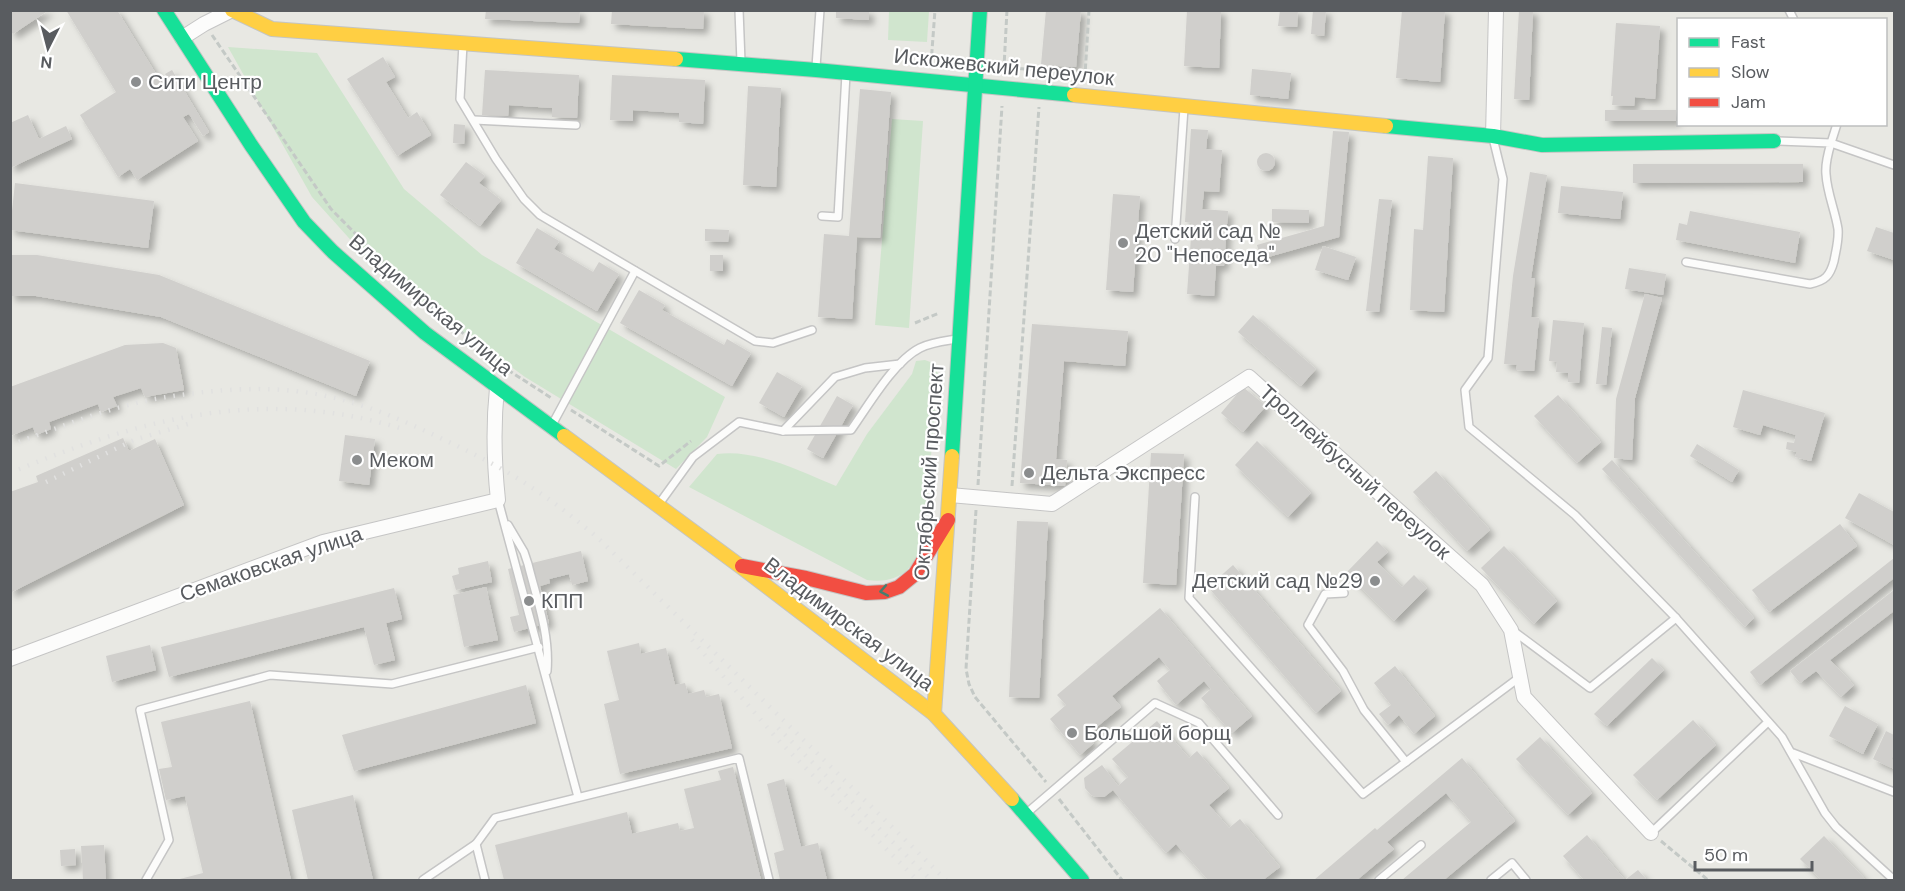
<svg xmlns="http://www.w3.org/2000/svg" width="1905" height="891" viewBox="0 0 1905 891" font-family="'DM Sans',sans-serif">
<defs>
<filter id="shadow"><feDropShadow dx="5" dy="5" stdDeviation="3" flood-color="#0004"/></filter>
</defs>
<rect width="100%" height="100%" fill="#e8e8e3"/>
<!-- green -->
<g fill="#d0e5ce">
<polygon points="889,11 929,11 927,42 888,40"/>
<polygon points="228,47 317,53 404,189 482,255 725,397 707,437 676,469 525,377 374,266 312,197"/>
<polygon points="892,119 923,121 909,328 875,325"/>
<path d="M925,360L933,363L938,374L924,538C914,569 901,584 867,580L689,487L717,454C757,449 799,471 836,486L867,434L912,374L916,361Z"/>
</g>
<!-- building -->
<g fill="#d0cfcc" filter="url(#shadow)">
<polygon points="10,10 49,10 13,34 10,30"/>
<polygon points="66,10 117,10 164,87 171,83 165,74 172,70 209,132 203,136 189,114 183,117 198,141 137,180 130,169 118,177 80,115 116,92"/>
<polygon points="486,10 580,10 579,23 485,19"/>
<polygon points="612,10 704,10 703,29 611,24"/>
<polygon points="836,10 869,10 869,20 836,18"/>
<polygon points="1046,10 1081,10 1076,67 1041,65"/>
<polygon points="1187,10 1221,10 1219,68 1184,66"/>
<polygon points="1280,10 1298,10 1297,27 1278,26"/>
<polygon points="1313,10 1326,10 1324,36 1311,34"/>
<polygon points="1402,10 1445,10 1440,82 1396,78"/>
<polygon points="1519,10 1533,10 1529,100 1514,99"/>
<polygon points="1616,23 1660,26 1655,99 1635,97 1634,106 1612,105 1613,96 1611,96"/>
<polygon points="383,57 395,77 386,82 408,118 417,112 431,135 397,156 347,79"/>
<polygon points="1252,69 1291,73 1288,99 1250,95"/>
<polygon points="485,70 579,75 577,118 552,117 552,108 509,105 508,116 482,115"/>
<polygon points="612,75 705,80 703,124 679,122 679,113 633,110 633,121 610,120"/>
<polygon points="748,86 781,88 776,187 743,185"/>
<polygon points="860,89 891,92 880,238 857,237 852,319 818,317 824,234 849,236"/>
<rect x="1605" y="110" width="71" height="11"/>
<polygon points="28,115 39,139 66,126 72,139 10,168 10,123"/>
<polygon points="454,124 465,125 464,144 453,143"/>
<polygon points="1191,129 1208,130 1206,149 1222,150 1219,192 1204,191 1202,209 1228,211 1224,266 1216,266 1214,296 1187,294 1192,223 1185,222"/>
<polygon points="1333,131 1349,132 1339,237 1261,259 1257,245 1324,226"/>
<circle cx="1266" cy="162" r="9"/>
<polygon points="1428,156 1453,158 1444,312 1410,310 1414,229 1423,230"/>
<polygon points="466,162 485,176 479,183 501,200 480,226 440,195"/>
<polygon points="1633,164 1803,164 1803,182 1633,183"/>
<polygon points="1530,172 1547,175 1531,278 1535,278 1531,317 1539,318 1534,371 1516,370 1517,365 1504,364 1513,276"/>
<polygon points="15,183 154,201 148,248 10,230"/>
<polygon points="1561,186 1623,192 1620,219 1558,213"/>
<polygon points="1113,194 1140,196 1133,292 1106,290"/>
<polygon points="1379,199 1392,200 1379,312 1366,311"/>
<polygon points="1272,209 1309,210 1309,223 1272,222"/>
<polygon points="1690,211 1800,232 1795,263 1676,240 1679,223 1687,225"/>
<polygon points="1876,227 1894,233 1894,260 1867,251"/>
<polygon points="537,228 559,241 554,249 593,272 599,262 619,274 597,311 516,263"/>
<polygon points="705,229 729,230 728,242 705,241"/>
<polygon points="1323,246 1356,257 1348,280 1315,270"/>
<polygon points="10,255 37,255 159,275 370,361 356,396 161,317 36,296 10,296"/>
<rect x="710" y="255" width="13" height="16"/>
<polygon points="1629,268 1666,274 1663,295 1625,289"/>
<polygon points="639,290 665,305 662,310 724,345 727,339 751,353 732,386 620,323"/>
<polygon points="1645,294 1662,298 1635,398 1632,460 1614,458 1616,399"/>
<polygon points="1253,315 1316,369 1301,386 1238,332"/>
<polygon points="1553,320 1584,323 1579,383 1568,382 1568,373 1556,372 1557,362 1549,361"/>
<polygon points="1032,324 1128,331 1125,366 1064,361 1056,459 1067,460 1065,486 1020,483"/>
<polygon points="1602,327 1612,328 1606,385 1596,384"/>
<polygon points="163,343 176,348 184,390 145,397 141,388 113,397 117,406 101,412 98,404 49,422 51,429 36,435 33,427 10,436 10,387 125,345"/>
<polygon points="777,372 802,386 784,417 759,403"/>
<polygon points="1243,387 1266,406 1243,432 1221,413"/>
<polygon points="1743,390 1825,413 1811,461 1795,457 1797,452 1786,449 1787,442 1794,443 1796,435 1763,425 1760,435 1733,427"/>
<polygon points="1558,395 1601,442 1577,463 1534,416"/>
<polygon points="837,396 853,405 823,458 807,449"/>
<polygon points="345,435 375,439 369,485 339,481"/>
<polygon points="123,438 129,451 155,439 184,505 10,593 10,492 38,482 36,476"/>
<polygon points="1257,441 1311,493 1288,517 1235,465"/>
<polygon points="1697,444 1739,470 1732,482 1690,456"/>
<polygon points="1151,453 1184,454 1176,585 1143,583"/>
<polygon points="1612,460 1754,618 1745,627 1602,469"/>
<polygon points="1436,471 1490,530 1467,551 1413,492"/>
<polygon points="1859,493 1894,512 1894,545 1845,518"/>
<polygon points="1017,521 1048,522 1039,698 1009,697"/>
<polygon points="1840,524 1857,546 1769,612 1752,590"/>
<polygon points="1377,541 1388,552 1377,562 1402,587 1414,575 1427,588 1394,621 1346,573"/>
<polygon points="1504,546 1557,601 1534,624 1481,568"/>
<polygon points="581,551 588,581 572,585 569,574 549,579 550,583 540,586 549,623 514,632 510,617 519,615 508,569"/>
<polygon points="1894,558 1894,578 1760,685 1750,672"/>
<polygon points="488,561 492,582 456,590 452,576 459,574 458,568"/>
<polygon points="1233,565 1341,691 1316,713 1208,587"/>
<polygon points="486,587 498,640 464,647 453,595"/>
<polygon points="394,588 402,619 386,623 395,660 374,665 364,627 169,677 161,647"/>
<polygon points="1894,590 1894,611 1830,660 1854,685 1841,697 1816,671 1800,683 1790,671"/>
<polygon points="1160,608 1252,716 1232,733 1201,698 1211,689 1204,681 1176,705 1157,681 1170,670 1159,657 1112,696 1121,707 1087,735 1094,743 1080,755 1050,719 1066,705 1057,695"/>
<polygon points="639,643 641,654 666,648 675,685 685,683 688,694 704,690 706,697 719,694 732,748 620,774 604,704 619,700 607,651"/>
<polygon points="150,645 156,670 112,682 106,656"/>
<polygon points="1652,658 1664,670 1607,726 1594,714"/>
<polygon points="1395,666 1435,716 1414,734 1399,715 1388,725 1379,714 1391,705 1374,683"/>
<polygon points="526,685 536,723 354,771 342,735"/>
<polygon points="250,701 291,880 176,880 203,873 185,796 166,800 159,769 172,767 161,722"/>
<polygon points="1845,706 1878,724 1863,754 1829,736"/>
<polygon points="1693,720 1716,745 1657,800 1633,775"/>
<polygon points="1157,721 1189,758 1197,751 1229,788 1209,805 1229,828 1240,819 1280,867 1263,880 1208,880 1176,844 1166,853 1113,790 1104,797 1096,797 1091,795 1085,788 1084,778 1102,765 1118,786 1128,777 1112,759"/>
<polygon points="1886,731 1894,735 1894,754 1892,759 1894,760 1894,769 1873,759"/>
<polygon points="1540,737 1592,793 1568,815 1516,759"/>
<polygon points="1462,758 1515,821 1444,880 1402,880 1471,822 1446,793 1387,842 1394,849 1357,880 1314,880 1375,828 1377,830"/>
<polygon points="733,767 761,880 504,880 495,845 627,812 632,834 678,823 680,831 694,828 684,789 721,780 718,771"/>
<polygon points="784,779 801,847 818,843 827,880 780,880 774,853 784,850 767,784"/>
<polygon points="353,795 373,880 308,880 292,810"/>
<polygon points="1587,835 1625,880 1638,870 1647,880 1584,880 1563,856"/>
<polygon points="1824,836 1866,880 1821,880 1800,859"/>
<polygon points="104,845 106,880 83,880 81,846"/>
<polygon points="75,849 76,865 61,866 60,850"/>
</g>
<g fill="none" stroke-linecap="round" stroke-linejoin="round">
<!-- lane casing -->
<g stroke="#c5c5c5" stroke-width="10">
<g id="lane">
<polyline points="739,10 741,62"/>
<polyline points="1789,10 1794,20"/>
<polyline points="463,44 460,99 496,159 524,199 540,215 755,341 773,343 812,330"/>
<polyline points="816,67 820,10"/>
<polyline points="474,120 576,125"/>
<polyline points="1837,124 1831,143 1894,165"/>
<polyline points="1493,138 1503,179 1488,358 1465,390 1469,427 1575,515 1676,618 1782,737 1825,813 1836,827 1894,880"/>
<polyline points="822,216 838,217 846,74"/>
<polyline points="1175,239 1184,108"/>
<path d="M1686,262L1810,284C1825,281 1830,276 1834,261C1836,250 1839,240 1838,229C1835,210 1827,193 1826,174C1825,164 1828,153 1831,143L1775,141"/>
<polyline points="552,425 635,271"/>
<polyline points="783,431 835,377 865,368 900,364"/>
<polyline points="1195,497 1189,598 1363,794 1520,677"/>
<polyline points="498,500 578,797"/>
<path d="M659,504L693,457L739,422L783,431L851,430C868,406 894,361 920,348C932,342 945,341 957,339"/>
<path d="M508,525L524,552L528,564C537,600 550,634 547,671"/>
<polyline points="1344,593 1325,594 1308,625 1343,671 1364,710 1406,762"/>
<polyline points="1512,630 1590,688 1676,618"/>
<polyline points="1793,753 1894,792"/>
<polyline points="1028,812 1155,703 1199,723 1278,815"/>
<polyline points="1651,833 1768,722"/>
<polyline points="146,880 169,840 140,710 270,675 392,684 539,647"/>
<polyline points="423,880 476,844"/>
<polyline points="485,880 476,844 495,818 739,758 769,880"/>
<polyline points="1379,880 1421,845"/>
<polyline points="1491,880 1512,863 1526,880"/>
</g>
</g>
<!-- street casing -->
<g stroke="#c5c5c5" stroke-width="16">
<g id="street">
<polyline points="182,38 204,24 232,10"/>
<polyline points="1493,136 1496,10"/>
<polyline points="950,495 1052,504 1249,377 1482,585 1511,630 1524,697 1651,833"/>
<path d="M10,659L323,542L498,500C494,462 493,426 497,388"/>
</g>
</g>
<!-- fast casing -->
<g stroke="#c4c5c3" stroke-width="16">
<g id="fast">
<polyline points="164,10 251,145 304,222 333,252 425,333 564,436"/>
<polyline points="676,59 816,70 1074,95"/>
<polyline points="1386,126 1493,136 1542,145 1774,141"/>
<polyline points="952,456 980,10"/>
<polyline points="1012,799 1082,880"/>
</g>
</g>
<!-- slow casing -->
<g stroke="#c4c5c3" stroke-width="16">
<g id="slow">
<polyline points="232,10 272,29 676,59"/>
<polyline points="1074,95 1386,126"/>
<polyline points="564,436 740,566 934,714"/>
<polyline points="952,456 934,714 1012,799"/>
</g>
</g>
<!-- jam casing -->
<g stroke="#c4c5c3" stroke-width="16">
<polyline id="jam" points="742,566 806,578 866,593 885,592 899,587 915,574 948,520"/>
</g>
<!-- path -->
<g stroke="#c4c9c6" stroke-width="3" stroke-dasharray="6 3" stroke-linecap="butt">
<polyline points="1007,10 1004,67 1085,75 1089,10"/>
<polyline points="212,35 331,209 417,296 511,372 553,399"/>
<polyline points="931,64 935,10"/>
<polyline points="915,323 939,313"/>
<polyline points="571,410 659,466 691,441"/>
<polyline points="978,485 1002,106"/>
<polyline points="1012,486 1039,107"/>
<polyline points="976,510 966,669 969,684 975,697 1046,782"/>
<polyline points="1059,799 1122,880"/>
<polyline points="1661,841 1708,880"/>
</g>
<!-- lane -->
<use href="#lane" stroke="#fcfcfb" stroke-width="7"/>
<!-- street -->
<use href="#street" stroke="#fcfcfb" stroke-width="14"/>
<!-- fast -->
<use href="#fast" stroke="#16e098" stroke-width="14"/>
<!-- slow -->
<use href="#slow" stroke="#ffcf43" stroke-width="14"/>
<!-- jam -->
<use href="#jam" stroke="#f24e42" stroke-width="14"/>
<!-- rail -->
<g stroke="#e1e1e0" stroke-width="4.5" stroke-dasharray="1.5 8" stroke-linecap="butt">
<path d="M10,445C61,427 113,405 167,397C211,390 259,386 303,392C350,398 394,416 436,436C464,449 491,462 517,478C546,496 572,516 598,538L946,880"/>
<path d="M10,473C142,418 265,385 406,430"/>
<polyline points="46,482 134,440 188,424"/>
<polyline points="692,640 779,741 917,880"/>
<polyline points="778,728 931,880"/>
</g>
</g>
<!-- one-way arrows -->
<defs><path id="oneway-chevron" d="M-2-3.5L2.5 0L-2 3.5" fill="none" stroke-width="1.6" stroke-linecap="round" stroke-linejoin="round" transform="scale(1.5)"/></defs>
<use stroke="#487d6e" href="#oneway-chevron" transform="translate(884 591) rotate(170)"/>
<!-- markers -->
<g fill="#8b8d8e" stroke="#fff" stroke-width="2">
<circle cx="136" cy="82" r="6"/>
<circle cx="1123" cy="243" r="6"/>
<circle cx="357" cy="460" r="6"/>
<circle cx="1029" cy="473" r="6"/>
<circle cx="1375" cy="581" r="6"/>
<circle cx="529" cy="601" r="6"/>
<circle cx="1072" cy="733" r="6"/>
</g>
<g text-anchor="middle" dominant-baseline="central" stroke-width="4.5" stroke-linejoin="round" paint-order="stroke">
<!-- street labels -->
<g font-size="21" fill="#595c60" stroke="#fff">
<text transform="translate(1004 67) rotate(6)">Искожевский переулок</text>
<text transform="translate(431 305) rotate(40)">Владимирская улица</text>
<text transform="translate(929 472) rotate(-86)">Октябрьский проспект</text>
<text transform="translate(1355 472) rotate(42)">Троллейбусный переулок</text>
<text transform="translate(271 564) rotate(-19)">Семаковская улица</text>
<text transform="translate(849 624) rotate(37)">Владимирская улица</text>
</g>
<!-- poi labels -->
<g font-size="21" fill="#595c60" stroke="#fff" text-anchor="start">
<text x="148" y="82">Сити Центр</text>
<text x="1135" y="231">Детский сад №<tspan x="1135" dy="24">20 "Непоседа"</tspan></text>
<text x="369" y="460">Меком</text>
<text x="1041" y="473">Дельта Экспресс</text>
<text x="1363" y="581" text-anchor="end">Детский сад №29</text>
<text x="541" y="601">КПП</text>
<text x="1084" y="733">Большой борщ</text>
</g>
</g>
<!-- border -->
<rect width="1905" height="891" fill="none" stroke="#595c60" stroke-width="24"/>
<!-- legend -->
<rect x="1677" y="18" width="210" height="108" fill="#ffffff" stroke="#bdbebf" stroke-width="1.5"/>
<rect x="1689" y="38" width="30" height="9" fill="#16e098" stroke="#bdbebf" stroke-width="1.5"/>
<text x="1731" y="48" font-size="18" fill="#595c60">Fast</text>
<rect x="1689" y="68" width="30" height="9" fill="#ffcf43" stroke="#bdbebf" stroke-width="1.5"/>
<text x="1731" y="78" font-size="18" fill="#595c60">Slow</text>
<rect x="1689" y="98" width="30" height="9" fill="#f24e42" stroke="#bdbebf" stroke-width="1.5"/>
<text x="1731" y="108" font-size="18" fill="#595c60">Jam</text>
<!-- north arrow -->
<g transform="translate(48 48) rotate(186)" stroke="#ffffff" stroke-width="4.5" paint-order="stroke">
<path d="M0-4.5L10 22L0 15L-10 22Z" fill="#595c60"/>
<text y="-9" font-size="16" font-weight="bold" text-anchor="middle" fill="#595c60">N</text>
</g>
<!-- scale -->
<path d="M1695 861v9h117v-9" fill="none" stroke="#595c60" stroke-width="3"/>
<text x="1704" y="861" font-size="18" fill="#595c60" stroke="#ffffff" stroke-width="4.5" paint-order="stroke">50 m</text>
</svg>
